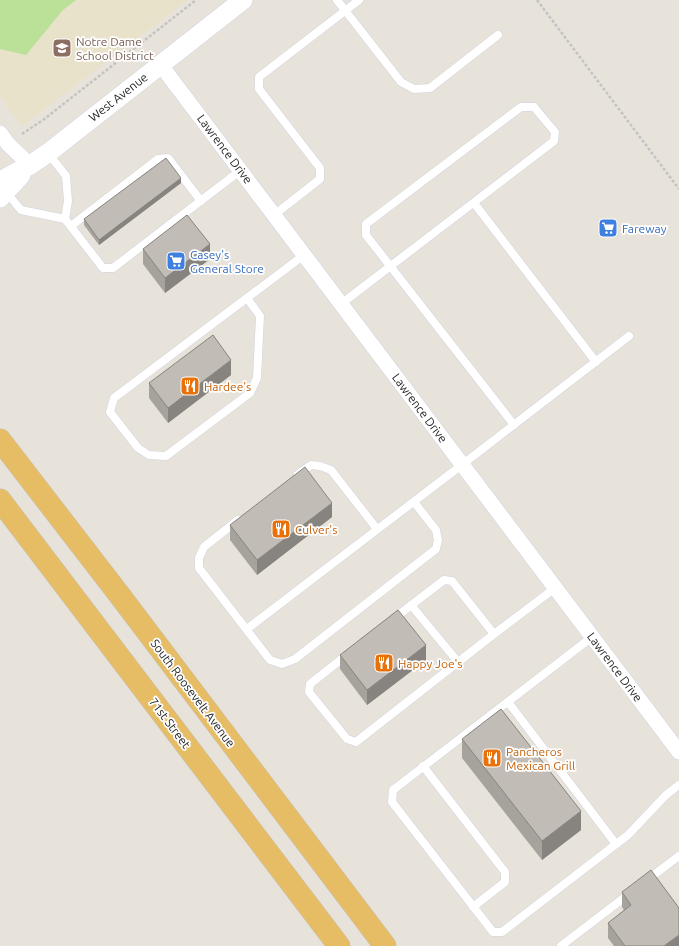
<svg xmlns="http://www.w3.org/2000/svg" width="679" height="946" viewBox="0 0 679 946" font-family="Ubuntu,sans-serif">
<rect width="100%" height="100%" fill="#e8e3da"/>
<!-- education -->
<polygon fill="#e9e2cb" points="0,0 188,0 22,126 0,97"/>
<!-- pitch -->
<polygon fill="#bbe098" points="0,0 76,0 63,10 26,55 0,49"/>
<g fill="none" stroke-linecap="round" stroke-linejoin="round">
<!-- service casing -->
<g stroke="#cfd1df" stroke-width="9">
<g id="service">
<polyline points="337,0 401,82 414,89 430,88 498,35"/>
<polyline points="48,153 66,176 68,201 65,219"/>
<polyline points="6,192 21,210 65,219 103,268 113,268 241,170"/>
<polyline points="474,203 596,362"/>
<polyline points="274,215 320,179 320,168 259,89 259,77 359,0"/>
<polyline points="71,226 158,159 168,158 201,201"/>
<polyline points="247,298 260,316 257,378 250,393 166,456 149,455 138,448 110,412 114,398 304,255"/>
<polyline points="341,304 554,141 555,132 534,107 521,107 366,224 366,235 514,425"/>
<polyline points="298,474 311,465 320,466 331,470 377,529"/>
<polyline points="238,520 204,547 199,558 199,568 270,660 282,664 295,659 436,549 438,540 436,530 414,502"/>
<polyline points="411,605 458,662"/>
<polyline points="392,620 444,580 452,581 494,634"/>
<polyline points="247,629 463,464 629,336"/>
<polyline points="592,637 393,790 392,802 493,932 502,932 628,835 666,795 679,785"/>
<polyline points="348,654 310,684 309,692 347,739 356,742 494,634 555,588"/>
<polyline points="508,702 616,844"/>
<polyline points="423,766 505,872 505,882 473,907"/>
<polyline points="646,881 679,856"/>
<polyline points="561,946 629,894"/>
</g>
</g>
<!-- minor casing -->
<g stroke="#cfd1df" stroke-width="16">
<g id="minor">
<polyline points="160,64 679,752"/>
<polyline points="0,133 8,144 30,165"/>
</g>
</g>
<!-- tertiary casing -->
<g stroke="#cfd1df" stroke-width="20">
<g id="tertiary">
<polyline points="0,181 30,165 48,153 243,0"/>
<polyline points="0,198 21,175"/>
</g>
</g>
<!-- trunk casing -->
<g stroke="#c3c3c3" stroke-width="23">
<g id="trunk">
<polyline points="0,440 121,597 385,946"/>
<polyline points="0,500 339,946"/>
</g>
</g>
<!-- path -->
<g stroke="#c3c3c3" stroke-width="2.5" stroke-dasharray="3 2" stroke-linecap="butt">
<polyline points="537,0 679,189"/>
<polyline points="22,134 43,120 196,0"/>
</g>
<!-- service -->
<use href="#service" stroke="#fff" stroke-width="8"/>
<!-- minor -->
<use href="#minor" stroke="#fff" stroke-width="15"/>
<!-- tertiary -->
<use href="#tertiary" stroke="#fff" stroke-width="19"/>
<!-- trunk -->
<use href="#trunk" stroke="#e6bd64" stroke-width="22"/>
</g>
<!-- wall -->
<g fill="#a6a39d">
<polygon points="181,183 99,245 84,225 84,219"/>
<polygon points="143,249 210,259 165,293 143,264"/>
<polygon points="231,375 168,423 149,398 149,383"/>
<polygon points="332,517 257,575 230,540 230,525"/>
<polygon points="340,655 426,660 367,705 340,669"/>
<polygon points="462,739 581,830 542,860 462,758"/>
<polygon points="622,892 679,946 614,946 608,938 608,923 624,910 622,907"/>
</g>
<!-- shaded-wall -->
<g fill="#87847f">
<polygon points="181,178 181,183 99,245 99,240"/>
<polygon points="210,244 210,259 165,293 165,278"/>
<polygon points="231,360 231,375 168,423 168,408"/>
<polygon points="332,503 332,517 257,575 257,560"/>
<polygon points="426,645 426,660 367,705 367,690"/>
<polygon points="581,811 581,830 542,860 542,841"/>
<polygon points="679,935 679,946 664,946"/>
</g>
<!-- building -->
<g fill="#c1bdb6" stroke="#87847f">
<polygon points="166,158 181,178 99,240 84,219"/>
<polygon points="187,215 210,244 165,278 143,249"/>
<polygon points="213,335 231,360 168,408 149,383"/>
<polygon points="305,467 332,503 257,560 230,525"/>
<polygon points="398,610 426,645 367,690 340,655"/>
<polygon points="501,709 581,811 542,841 462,739"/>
<polygon points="651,870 679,908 679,935 664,946 625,946 608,923 631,905 622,892"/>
</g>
<!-- icons -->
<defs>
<g id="school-square" transform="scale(1)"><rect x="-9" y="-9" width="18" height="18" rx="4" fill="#8d6e63" stroke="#fff"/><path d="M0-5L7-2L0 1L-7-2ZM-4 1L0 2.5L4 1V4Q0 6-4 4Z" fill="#fff"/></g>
<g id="supermarket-square" transform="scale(1)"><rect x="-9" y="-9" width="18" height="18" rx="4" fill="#3f7fe0" stroke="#fff"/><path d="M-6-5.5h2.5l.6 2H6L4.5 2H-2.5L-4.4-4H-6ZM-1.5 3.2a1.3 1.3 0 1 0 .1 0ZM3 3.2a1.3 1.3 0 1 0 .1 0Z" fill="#fff"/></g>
<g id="restaurant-square" transform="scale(1)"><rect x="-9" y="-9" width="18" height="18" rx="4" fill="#e8710a" stroke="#fff"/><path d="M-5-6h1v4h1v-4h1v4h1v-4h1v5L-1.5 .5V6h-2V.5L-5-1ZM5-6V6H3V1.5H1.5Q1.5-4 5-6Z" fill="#fff"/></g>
</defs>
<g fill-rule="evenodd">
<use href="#school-square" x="62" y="48"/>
<use href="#supermarket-square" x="608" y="228"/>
<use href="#supermarket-square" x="176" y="261"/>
<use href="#restaurant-square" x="190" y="386"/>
<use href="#restaurant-square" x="281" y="529"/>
<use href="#restaurant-square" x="384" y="663"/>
<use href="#restaurant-square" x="492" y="758"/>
</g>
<g text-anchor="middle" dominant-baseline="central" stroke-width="3.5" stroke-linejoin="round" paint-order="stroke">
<!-- education labels -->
<g font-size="12" fill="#785e54" stroke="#fff" text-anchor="start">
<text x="76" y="41">Notre Dame<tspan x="76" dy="14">School District</tspan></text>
</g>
<!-- street labels -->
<g font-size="12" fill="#272727" stroke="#fff">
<text transform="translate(118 97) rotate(-38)">West Avenue</text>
<text transform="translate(225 149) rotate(53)">Lawrence Drive</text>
<text transform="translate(420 408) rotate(53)">Lawrence Drive</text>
<text transform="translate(615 667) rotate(53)">Lawrence Drive</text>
<text transform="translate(193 693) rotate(53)">South Roosevelt Avenue</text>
<text transform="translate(170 723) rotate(53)">71st Street</text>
</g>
<!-- shop labels -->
<g font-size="12" fill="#366cbe" stroke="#fff" text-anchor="start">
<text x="622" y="228">Fareway</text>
<text x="190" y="254">Casey's<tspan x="190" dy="14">General Store</tspan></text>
</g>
<!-- food labels -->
<g font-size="12" fill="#c56008" stroke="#fff" text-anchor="start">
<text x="204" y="386">Hardee's</text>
<text x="295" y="529">Culver's</text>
<text x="398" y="663">Happy Joe's</text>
<text x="506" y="751">Pancheros<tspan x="506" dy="14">Mexican Grill</tspan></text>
</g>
</g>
</svg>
